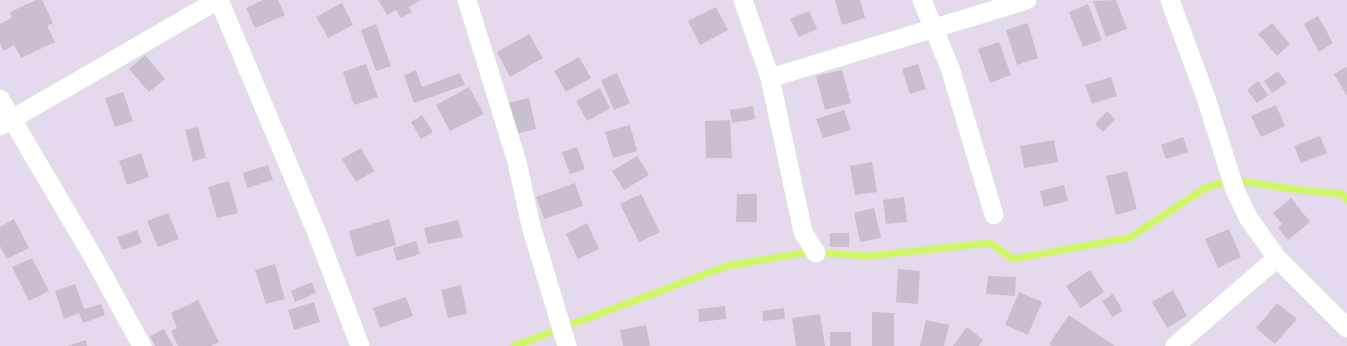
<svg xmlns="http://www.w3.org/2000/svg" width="1347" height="346" viewBox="0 0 1347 346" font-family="'Golos Text',sans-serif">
<rect width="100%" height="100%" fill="#e5daed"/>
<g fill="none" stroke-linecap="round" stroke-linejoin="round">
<!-- stream -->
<polyline stroke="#d0f864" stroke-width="7" points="514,346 727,266 808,252 869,256 990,243 1013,259 1129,238 1207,187 1223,183 1247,182 1291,189 1343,194 1347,199"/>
</g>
<!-- building -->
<g fill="#c9bfce">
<polygon points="36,0 42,0 53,23 47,26 55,42 21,58 14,45 3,51 0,43 0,24 12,18 10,12"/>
<polygon points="263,0 278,0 285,15 255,28 246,8"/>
<polygon points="378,0 421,0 409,7 412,12 401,18 396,10 387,15"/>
<polygon points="835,0 860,0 865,18 842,25"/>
<polygon points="1116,0 1127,29 1106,37 1093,1"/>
<polygon points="342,3 353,25 328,38 316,17"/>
<polygon points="1088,4 1102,40 1083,47 1069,12"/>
<polygon points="716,7 728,30 700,45 688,21"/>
<polygon points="809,11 817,29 799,37 790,19"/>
<polygon points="1318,16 1333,43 1319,52 1304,24"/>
<polygon points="1028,23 1038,58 1017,65 1006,30"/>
<polygon points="1272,23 1290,44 1277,56 1258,34"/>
<polygon points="376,24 391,66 376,71 361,30"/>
<polygon points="529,34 543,58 510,77 497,52"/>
<polygon points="999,42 1011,75 990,83 978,49"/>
<polygon points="145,55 165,79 149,92 129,69"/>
<polygon points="579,57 591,78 566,92 554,71"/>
<polygon points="366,64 378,97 354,105 343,72"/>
<polygon points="918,64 926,89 910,94 902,69"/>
<polygon points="1346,67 1347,68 1347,96 1334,74"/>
<polygon points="416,70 422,87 460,73 465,85 414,103 404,75"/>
<polygon points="842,70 851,103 825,110 816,76"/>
<polygon points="1278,71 1287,83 1272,93 1264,81"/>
<polygon points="617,73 630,103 614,110 601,80"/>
<polygon points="1111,77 1117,96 1092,104 1085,85"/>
<polygon points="1258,81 1268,95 1257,103 1247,90"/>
<polygon points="469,87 484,114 450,131 436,105"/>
<polygon points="600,88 610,108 587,121 576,101"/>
<polygon points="123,92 133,121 115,127 105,98"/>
<polygon points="529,98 536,129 515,134 508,103"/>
<polygon points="1276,105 1285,126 1261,137 1251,116"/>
<polygon points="753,106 755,119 732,123 730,110"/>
<polygon points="844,110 851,130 823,138 816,119"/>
<polygon points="1107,111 1115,119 1103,132 1095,124"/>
<polygon points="422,115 433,132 421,139 411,122"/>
<polygon points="730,120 732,158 706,158 705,121"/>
<polygon points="630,125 637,151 613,158 605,132"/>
<polygon points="198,127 206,158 193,161 185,130"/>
<polygon points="1320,136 1327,153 1301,163 1294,146"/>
<polygon points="1183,137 1188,152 1166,159 1161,145"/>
<polygon points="1054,140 1058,162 1024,168 1020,146"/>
<polygon points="577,147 585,169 570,174 562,152"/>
<polygon points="361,148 374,171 356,182 342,159"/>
<polygon points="141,153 149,177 127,185 119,161"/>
<polygon points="637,156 649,175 624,190 612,171"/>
<polygon points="872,162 877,192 855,195 850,166"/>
<polygon points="268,165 273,180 247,188 243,173"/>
<polygon points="1127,171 1137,209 1116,215 1106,176"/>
<polygon points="229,181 238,213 217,218 208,187"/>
<polygon points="575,183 583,206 544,219 536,197"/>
<polygon points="1064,185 1068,201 1044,207 1040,191"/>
<polygon points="641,194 660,232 639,242 620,204"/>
<polygon points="737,194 757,194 757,222 736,222"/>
<polygon points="904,197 907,222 886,224 883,200"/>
<polygon points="1291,198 1310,222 1288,240 1278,228 1282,224 1273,213"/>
<polygon points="874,208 881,238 860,242 854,213"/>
<polygon points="168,213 179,239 158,247 147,221"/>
<polygon points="14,219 29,248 7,259 0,246 0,227"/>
<polygon points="389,219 396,245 356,257 349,231"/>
<polygon points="458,220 463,237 428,244 424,228"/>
<polygon points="587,223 599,249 578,259 566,234"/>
<polygon points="1229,229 1241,257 1218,268 1205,239"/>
<polygon points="137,230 142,243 122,250 117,237"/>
<rect x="830" y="233" width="19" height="14"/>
<polygon points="416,241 420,254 397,261 393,248"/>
<polygon points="32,258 49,291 29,301 12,267"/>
<polygon points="275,264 285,299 266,304 255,270"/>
<polygon points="898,269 920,271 918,304 896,302"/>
<polygon points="1090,270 1104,292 1081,308 1066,286"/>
<polygon points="988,276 1016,277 1015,296 986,294"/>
<polygon points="312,282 316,293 295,302 291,291"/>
<polygon points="75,284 84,309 101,304 105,315 83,323 79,313 64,319 55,291"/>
<polygon points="461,285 467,314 448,318 441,290"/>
<polygon points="1173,290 1187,316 1167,328 1152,302"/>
<polygon points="1019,292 1042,302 1028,335 1005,325"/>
<polygon points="1113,294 1123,311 1112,317 1102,301"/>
<polygon points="406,297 413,316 380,328 373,308"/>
<polygon points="198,300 219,342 211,346 178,346 171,331 177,328 171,313"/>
<polygon points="314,302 320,322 294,330 288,310"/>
<polygon points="1277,303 1297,319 1275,344 1256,328"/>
<polygon points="725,306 726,319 699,322 698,309"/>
<polygon points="784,308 785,319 763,321 762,311"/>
<polygon points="872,312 894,313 894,346 872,346"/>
<polygon points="820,314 825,346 796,346 792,318"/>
<polygon points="1069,315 1115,346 1051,346 1049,344"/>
<polygon points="926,320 949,325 944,346 920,346"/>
<polygon points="646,325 650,346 623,346 620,330"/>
<polygon points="967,327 983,340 979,346 953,346"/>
<polygon points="164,329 173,346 155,346 150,336"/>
<rect x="830" y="332" width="21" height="14"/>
<polygon points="86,340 87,346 67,346"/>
</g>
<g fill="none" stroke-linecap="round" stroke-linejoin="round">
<!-- street casing -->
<g stroke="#d3e4cf" stroke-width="20">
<g id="street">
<polyline points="219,0 317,233 360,346"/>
<polyline points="467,0 517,162 531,226 567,346"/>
<polyline points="743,0 770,78 803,232 816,253"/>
<polyline points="922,0 950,68 994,215"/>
<polyline points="1170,0 1206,98 1235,190 1249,219 1277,258 1347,328"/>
<polyline points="770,78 1027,0"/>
<polyline points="0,99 92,255 142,346"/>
<polyline points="0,126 218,0"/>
<polyline points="1175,346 1277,258"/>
</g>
</g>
<!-- street -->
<use href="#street" stroke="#fff" stroke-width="19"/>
</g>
</svg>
